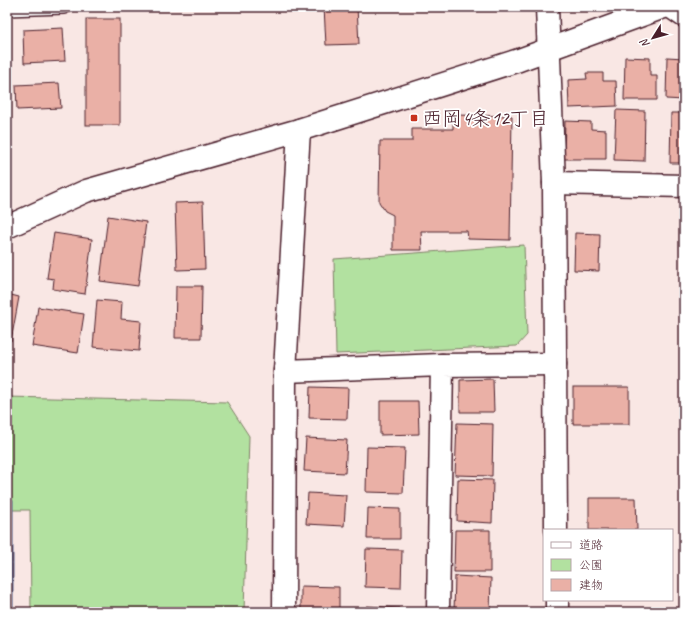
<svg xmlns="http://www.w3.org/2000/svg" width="691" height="619" viewBox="0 0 691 619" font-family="Caveat,'Klee One',sans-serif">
<rect width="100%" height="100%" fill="#f9e7e4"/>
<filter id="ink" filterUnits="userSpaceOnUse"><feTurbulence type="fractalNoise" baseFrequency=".025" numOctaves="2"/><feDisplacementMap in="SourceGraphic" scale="8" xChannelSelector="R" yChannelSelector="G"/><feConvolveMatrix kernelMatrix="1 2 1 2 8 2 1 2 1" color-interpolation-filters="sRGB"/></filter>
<g filter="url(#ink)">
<!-- green -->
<g fill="#b2e1a0" stroke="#7e8066">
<polygon points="524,245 527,335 517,346 336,354 334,259"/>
<polygon points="7,397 227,402 249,436 244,612 31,612 30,510 7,510"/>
</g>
<!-- water -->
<rect fill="#91bdea" stroke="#757e9e" x="7" y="501" width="6" height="111"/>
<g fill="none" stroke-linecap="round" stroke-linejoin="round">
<!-- shore -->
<polyline stroke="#665e77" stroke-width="1" points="7,505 9,505 9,612"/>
</g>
<!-- building -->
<g fill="#eab0a6" stroke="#4a1f2b">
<polygon points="324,7 357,7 359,44 326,45"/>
<rect x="86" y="19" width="34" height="106"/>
<polygon points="63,28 65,61 24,63 23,30"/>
<polygon points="625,57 650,58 650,76 657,76 657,100 624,100"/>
<polygon points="667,57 684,58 684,100 666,99"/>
<polygon points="586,73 603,73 603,81 616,81 617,106 569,108 568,80 587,79"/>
<polygon points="59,83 61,108 17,110 16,85"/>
<polygon points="616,110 645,111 644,161 614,160"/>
<polygon points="671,113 684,113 684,163 670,163"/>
<polygon points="453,115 512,116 510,240 468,239 467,231 421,231 422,250 393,250 393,215 385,211 379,202 380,141 412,141 412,129 453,129"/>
<polygon points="565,121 591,122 591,129 606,130 606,159 564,159"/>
<polygon points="203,202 205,269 177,270 175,203"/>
<polygon points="108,216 146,222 138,286 100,281"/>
<polygon points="54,233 92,239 85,294 53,289 54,279 47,278"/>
<polygon points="575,233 600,234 599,271 574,270"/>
<polygon points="176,286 202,286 201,338 175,338"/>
<polygon points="7,294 19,297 11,341 7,340"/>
<polygon points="97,300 122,302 121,319 141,321 139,351 93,347"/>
<polygon points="38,307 84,314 78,353 32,346"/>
<polygon points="493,379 494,412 460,412 460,380"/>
<polygon points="310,387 348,388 347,419 309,418"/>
<rect x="573" y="387" width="56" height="37"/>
<polygon points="380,401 418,401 419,434 380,435"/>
<polygon points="457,423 493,424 492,476 455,475"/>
<polygon points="306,438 347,440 345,473 304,471"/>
<polygon points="367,447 405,448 403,493 366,492"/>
<polygon points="458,479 493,480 492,523 457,521"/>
<polygon points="308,493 346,495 344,526 306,524"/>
<polygon points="589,498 636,498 637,530 589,530"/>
<polygon points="368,508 400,509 400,539 367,539"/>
<polygon points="455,530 490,530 490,572 454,572"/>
<polygon points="366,549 402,550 401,588 365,587"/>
<polygon points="455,576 491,578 490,612 454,612"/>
<polygon points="301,586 339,587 339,612 301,612"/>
<polygon points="367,606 399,608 399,612 367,612"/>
</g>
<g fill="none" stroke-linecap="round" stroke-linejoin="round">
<!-- service casing -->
<g stroke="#4a1f2b" stroke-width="16">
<polyline id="service" points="7,9 64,7"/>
</g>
<!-- minor casing -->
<g stroke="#4a1f2b" stroke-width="25">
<g id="minor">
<polyline points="547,7 554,183 556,530"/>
<polyline points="671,7 684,16"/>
<polyline points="554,183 684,186"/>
<polyline points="285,371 442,365"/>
<polyline points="557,600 557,612"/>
<polyline points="284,612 285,371 299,130"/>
<polyline points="438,612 442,365 555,364"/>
</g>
</g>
<!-- tertiary casing -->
<g stroke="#4a1f2b" stroke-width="25">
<polyline id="tertiary" points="7,227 86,191 299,130 519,60 664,7"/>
</g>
<!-- service -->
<use href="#service" stroke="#fff" stroke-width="13"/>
<!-- minor -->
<use href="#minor" stroke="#fff" stroke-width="22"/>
<!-- tertiary -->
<use href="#tertiary" stroke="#fff" stroke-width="22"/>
</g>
</g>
<!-- markers -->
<rect fill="#c8321e" stroke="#fff" stroke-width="1.5" x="410" y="114" width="8" height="8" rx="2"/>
<g text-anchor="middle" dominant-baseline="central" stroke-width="3.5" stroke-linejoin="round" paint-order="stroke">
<!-- poi labels -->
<g font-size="20" fill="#4a1f2b" stroke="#fff" text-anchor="start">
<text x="422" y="118">西岡4条12丁目</text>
</g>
</g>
<!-- margin -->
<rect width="691" height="619" fill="none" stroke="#fff" stroke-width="24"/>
<rect x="12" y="12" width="667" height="595" fill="none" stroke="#4a1f2b" stroke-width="1.5" filter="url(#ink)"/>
<!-- legend -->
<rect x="543" y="529" width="130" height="72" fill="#ffffff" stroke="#b7a5aa"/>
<rect x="551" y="542" width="20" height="6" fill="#ffffff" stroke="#b7a5aa"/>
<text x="579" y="549" font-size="12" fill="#4a1f2b">道路</text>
<rect x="551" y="559" width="20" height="12" fill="#b2e1a0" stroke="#b7a5aa"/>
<text x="579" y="569" font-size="12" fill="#4a1f2b">公園</text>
<rect x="551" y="579" width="20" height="12" fill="#eab0a6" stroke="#b7a5aa"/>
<text x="579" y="589" font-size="12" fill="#4a1f2b">建物</text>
<!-- north arrow -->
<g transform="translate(653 38) rotate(233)" stroke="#ffffff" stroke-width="3" paint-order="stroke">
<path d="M0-3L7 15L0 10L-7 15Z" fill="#4a1f2b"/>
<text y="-6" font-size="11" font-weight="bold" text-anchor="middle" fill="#4a1f2b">N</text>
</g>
</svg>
